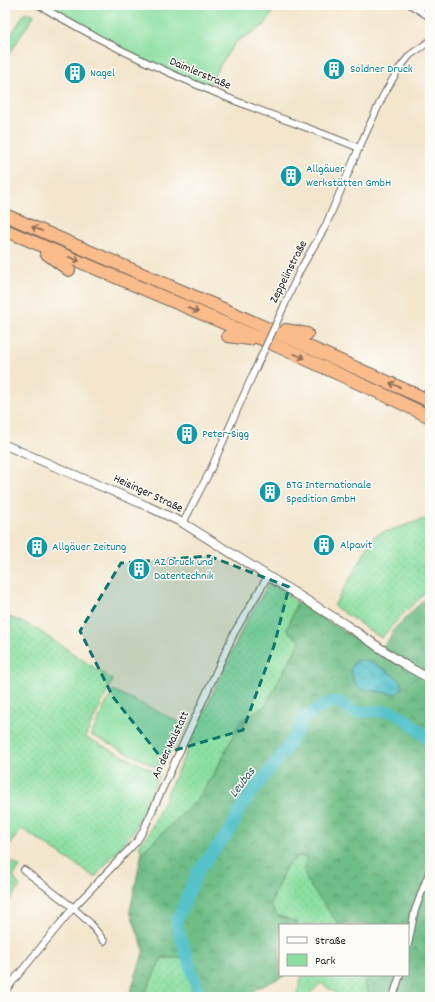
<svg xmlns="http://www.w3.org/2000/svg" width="435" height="1002" viewBox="0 0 435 1002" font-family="Dekko,sans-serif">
<defs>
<pattern id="grass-dots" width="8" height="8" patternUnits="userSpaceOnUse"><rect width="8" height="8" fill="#8bdfa1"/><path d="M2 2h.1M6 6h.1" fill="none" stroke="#77bf8a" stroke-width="1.8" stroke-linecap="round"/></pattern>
<pattern id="forest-crowns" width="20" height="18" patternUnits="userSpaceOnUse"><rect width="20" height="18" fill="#70be87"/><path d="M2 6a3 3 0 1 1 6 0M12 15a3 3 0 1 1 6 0" fill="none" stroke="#5b9a6e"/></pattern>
<pattern id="water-waves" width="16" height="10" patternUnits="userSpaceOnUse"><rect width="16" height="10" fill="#56c3cb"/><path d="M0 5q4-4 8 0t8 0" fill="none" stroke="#4aa7ae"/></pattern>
</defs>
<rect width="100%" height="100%" fill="#fdfcf7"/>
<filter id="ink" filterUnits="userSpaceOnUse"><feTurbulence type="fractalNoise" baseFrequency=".025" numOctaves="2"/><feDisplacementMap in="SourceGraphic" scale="8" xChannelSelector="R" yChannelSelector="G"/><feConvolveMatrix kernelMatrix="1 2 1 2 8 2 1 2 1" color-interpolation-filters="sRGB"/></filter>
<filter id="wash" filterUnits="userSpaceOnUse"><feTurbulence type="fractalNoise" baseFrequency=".012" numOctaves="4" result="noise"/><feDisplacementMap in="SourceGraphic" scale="16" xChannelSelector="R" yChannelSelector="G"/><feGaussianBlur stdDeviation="0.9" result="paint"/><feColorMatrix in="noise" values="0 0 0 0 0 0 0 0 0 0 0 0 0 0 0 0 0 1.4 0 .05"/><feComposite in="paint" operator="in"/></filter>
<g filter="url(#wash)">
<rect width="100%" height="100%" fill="#f3e6cd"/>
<!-- grass -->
<g fill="url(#grass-dots)" stroke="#547e5e">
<polygon points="30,13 34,15 5,61 5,45 24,14"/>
<polygon points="430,511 430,588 400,617 381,638 334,606 375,535 425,519"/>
<polygon points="268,586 276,586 297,602 287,630 301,641 285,668 266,705 240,722 219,765 197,800 142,852 139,846 148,835 245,624"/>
<polygon points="5,615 33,627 113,680 85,737 160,774 133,832 95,877 22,829 5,850"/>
<polygon points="298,856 307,858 304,870 339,925 298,925 296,922 279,916 270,906 286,866"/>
<polygon points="5,858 20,867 13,877 20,886 8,903 5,901"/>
<polygon points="161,958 190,958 190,982 194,997 143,997"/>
<polygon points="302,975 362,975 369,997 338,997 338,995 321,983 307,997 296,997"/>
</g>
<!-- forest -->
<path fill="url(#forest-crowns)" stroke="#466d52" d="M430,594V997H369L362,975H408V925H339C331,911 305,885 304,871C304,867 306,862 307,858L298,856L286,866L270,906L279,916L296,922L298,925H280V975H286L256,989L249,997H194L190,982V958H162L143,997H129L144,950L130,911L142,852L197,800L219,765L240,721L266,705L285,668L301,641L287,630L297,602L378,652L389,639L394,629Z"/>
<!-- park -->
<g fill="#8bdfa1" stroke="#547e5e">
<polygon points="39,5 276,5 265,25 236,42 215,73 208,89 152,65"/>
<polygon points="113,690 181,723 158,768 91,735"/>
</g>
<!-- water -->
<path fill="url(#water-waves)" stroke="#397074" d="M357,660C374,660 389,672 402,682V689L396,694L359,689L356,686L350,669Z"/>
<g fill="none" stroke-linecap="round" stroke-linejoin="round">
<!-- river -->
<polyline stroke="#56c3cb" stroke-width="12" points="200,997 176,922 198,871 231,829 243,804 287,748 306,716 323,705 332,702 338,702 355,712 382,711 394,712 407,720 430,741"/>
</g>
</g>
<g filter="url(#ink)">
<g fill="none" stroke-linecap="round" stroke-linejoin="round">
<!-- minor casing -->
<g stroke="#67635a" stroke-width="8">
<g id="minor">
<path d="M39,5C97,40 158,69 221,95C266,114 314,129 359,148"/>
<polyline points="411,5 430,17"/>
<polyline points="285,304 300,270 325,227 359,148 383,96 398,70 410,55 430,41"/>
<polyline points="183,523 210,471 254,372"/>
<polyline points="24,870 71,906 90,923 104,941"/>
<polyline points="408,945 415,910 430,870"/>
<polyline points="5,991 73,908 137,841 143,831 234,633 268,576"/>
<polyline points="393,997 400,975"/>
</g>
</g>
<!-- tertiary casing -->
<g stroke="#67635a" stroke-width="10">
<polyline id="tertiary" points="5,445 147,506 183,523 346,625 405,665 430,679"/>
</g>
<!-- motorway casing -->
<g stroke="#67635a" stroke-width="14">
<g id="motorway">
<polyline points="5,215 237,315 430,401"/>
<polyline points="5,230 264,340 391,398 430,417"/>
<polyline points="46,253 69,270"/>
<polyline points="286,330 307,334"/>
<polyline points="228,336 250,339"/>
</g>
</g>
<!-- minor -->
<use href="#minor" stroke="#fff" stroke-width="6"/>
<!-- tertiary -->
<use href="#tertiary" stroke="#fff" stroke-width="8"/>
<!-- motorway -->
<use href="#motorway" stroke="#fabc8b" stroke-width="12"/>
<!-- minor-bridge casing -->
<g stroke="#67635a" stroke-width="8" stroke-linecap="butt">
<polyline id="minor-bridge" points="254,372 285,304"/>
</g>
<!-- minor-bridge -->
<use href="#minor-bridge" stroke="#fff" stroke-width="6"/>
</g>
<!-- one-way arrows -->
<defs><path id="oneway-shaft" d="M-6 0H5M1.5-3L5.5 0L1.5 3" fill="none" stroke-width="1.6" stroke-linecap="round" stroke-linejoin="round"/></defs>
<g stroke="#8b6c54">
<use href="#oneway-shaft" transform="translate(37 229) rotate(-157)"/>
<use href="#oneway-shaft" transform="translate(74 259) rotate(23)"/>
<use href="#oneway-shaft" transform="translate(193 310) rotate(23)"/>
<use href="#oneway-shaft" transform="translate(299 356) rotate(24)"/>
<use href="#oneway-shaft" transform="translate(395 385) rotate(-155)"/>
</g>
</g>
<!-- marked area -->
<path fill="#0f766e" fill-opacity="0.2" stroke="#0f766e" stroke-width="3" stroke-dasharray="8 5" stroke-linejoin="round" d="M209,556L289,587L274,646L243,730L159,755L113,697L80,631L121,563Z"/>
<!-- icons -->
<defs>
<g id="building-disc" transform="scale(1.15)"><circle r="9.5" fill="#0f9aa8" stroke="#fdfcf7"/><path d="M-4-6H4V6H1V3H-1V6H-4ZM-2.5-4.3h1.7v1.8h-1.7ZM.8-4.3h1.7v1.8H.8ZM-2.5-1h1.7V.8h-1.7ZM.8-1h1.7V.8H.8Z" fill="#fff"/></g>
</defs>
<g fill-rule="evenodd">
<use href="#building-disc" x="334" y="69"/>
<use href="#building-disc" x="75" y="73"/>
<use href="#building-disc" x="291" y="176"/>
<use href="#building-disc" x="187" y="434"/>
<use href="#building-disc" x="270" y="492"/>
<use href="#building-disc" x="324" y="545"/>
<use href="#building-disc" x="37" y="547"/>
<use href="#building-disc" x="139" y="569"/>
</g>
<g text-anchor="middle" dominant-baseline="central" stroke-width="3" stroke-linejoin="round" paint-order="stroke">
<!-- culture labels -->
<g font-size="12" fill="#0d838f" stroke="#fdfcf7" text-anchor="start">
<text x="350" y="69">Soldner Druck</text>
<text x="90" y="73">Nagel</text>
<text x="306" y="169">Allgäuer<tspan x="306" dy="14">Werkstätten GmbH</tspan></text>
<text x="202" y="434">Peter-Sigg</text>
<text x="286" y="485">BTG Internationale<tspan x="286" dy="14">Spedition GmbH</tspan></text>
<text x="340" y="545">Alpavit</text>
<text x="52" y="547">Allgäuer Zeitung</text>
<text x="154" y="562">AZ Druck und<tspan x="154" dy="14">Datentechnik</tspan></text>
</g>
<!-- street labels -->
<g font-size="12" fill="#1c1c1c" stroke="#fdfcf7">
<text transform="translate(200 74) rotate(23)">Daimlerstraße</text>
<text transform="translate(289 272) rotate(-63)">Zeppelinstraße</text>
<text transform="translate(148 494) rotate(25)">Heisinger Straße</text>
<text transform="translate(171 745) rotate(-65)">An der Malstatt</text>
</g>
<!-- water labels -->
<g font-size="13" font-style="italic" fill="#335f62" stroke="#fdfcf7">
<text transform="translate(243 783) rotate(-53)">Leubas</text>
</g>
</g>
<!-- margin -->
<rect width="435" height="1002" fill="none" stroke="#fdfcf7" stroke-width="20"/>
<!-- legend -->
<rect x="279" y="924" width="130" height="52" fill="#fdfcf7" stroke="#a3a29f"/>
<rect x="287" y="937" width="20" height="6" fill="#ffffff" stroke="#a3a29f"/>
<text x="315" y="944" font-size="12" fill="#1c1c1c">Straße</text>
<rect x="287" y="954" width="20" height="12" fill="#8bdfa1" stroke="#a3a29f"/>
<text x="315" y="964" font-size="12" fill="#1c1c1c">Park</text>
</svg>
